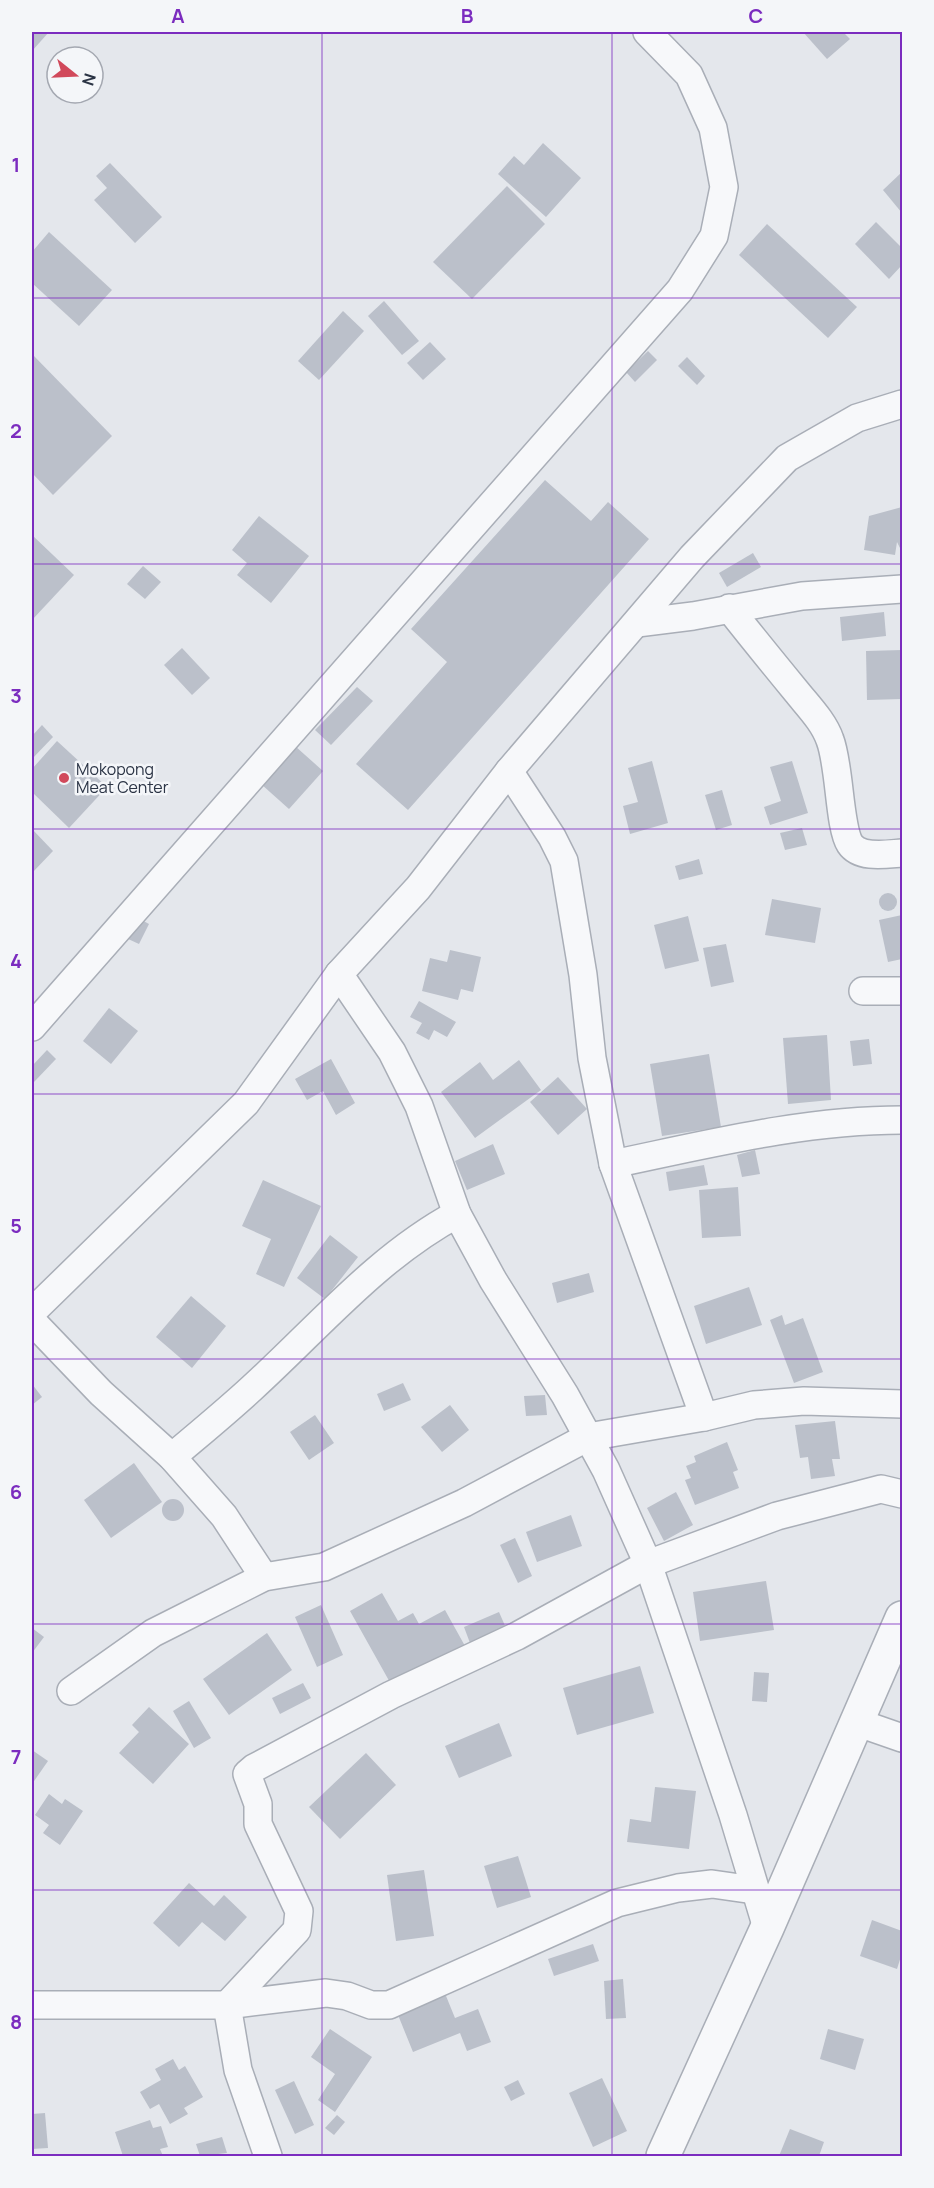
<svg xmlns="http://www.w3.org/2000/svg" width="934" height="2188" viewBox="0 0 934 2188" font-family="Manrope,sans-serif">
<rect width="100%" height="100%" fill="#e4e7ec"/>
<!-- building -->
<g fill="#bbc0ca">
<polygon points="32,32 49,32 32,51"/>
<polygon points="803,32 843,32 850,39 827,59"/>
<polygon points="543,143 581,178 546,217 498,174 514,156 524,165"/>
<polygon points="110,163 162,217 135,243 94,200 107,188 96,176"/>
<polygon points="902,172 902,213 883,190"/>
<polygon points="507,186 545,224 472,299 433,262"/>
<polygon points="876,222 902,248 902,265 889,279 855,244"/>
<polygon points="767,224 857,307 828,338 739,255"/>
<polygon points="49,232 112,290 79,326 32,283 32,252"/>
<polygon points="384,301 419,341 402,355 368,316"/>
<polygon points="343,311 364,331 319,380 298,361"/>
<polygon points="430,342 446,359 423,380 407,363"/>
<polygon points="648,351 657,360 635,382 626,372"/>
<polygon points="33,355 112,436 53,495 32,473"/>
<polygon points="687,357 705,376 697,385 678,366"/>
<polygon points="545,480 591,521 608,502 649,539 408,810 356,764 447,662 411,629"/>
<polygon points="902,507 902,552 897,542 895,555 864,550 869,516"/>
<polygon points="259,516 309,556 271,603 237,575 247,563 232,550"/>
<polygon points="32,535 74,575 32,620"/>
<polygon points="753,553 761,567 727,587 719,573"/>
<polygon points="143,566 161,582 145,599 127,584"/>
<polygon points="884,612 886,636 842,641 840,617"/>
<polygon points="182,648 210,678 192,695 164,665"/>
<polygon points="902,650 902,699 867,700 866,651"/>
<polygon points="357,687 373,701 331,745 315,730"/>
<polygon points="42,725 53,737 32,759 32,736"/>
<polygon points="57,741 107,787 69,828 32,792 32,769"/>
<polygon points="295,746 323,771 289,809 261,784"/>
<polygon points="652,761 668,823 630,834 623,806 638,802 628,768"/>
<polygon points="792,761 808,813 770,825 764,807 781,801 770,767"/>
<polygon points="722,790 732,825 716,830 705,795"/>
<polygon points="802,828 807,845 785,850 780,833"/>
<polygon points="32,829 53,851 32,873"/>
<polygon points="699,859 703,874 679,880 675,866"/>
<circle cx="888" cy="902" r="9"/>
<polygon points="772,899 821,908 815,943 765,935"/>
<polygon points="902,915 902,959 888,962 879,920"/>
<polygon points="688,916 699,961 665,969 654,925"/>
<polygon points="136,917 149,924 139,944 126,938"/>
<polygon points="726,944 734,982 711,987 703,948"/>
<polygon points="450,950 481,957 473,992 461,989 458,1000 422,991 430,958 447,962"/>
<polygon points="419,1001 456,1022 447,1037 434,1030 429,1040 416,1033 422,1023 410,1017"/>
<polygon points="109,1008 138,1031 111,1064 83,1041"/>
<polygon points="827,1035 831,1100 788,1104 783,1038"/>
<polygon points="869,1039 872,1064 853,1066 850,1041"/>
<polygon points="47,1050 56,1059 34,1082 32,1066"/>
<polygon points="709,1054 721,1127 662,1136 650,1064"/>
<polygon points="331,1059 355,1103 336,1115 323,1091 307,1100 295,1079"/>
<polygon points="519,1060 541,1090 475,1138 441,1092 480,1062 493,1080"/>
<polygon points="558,1077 587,1109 558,1135 530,1102"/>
<polygon points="493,1144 505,1174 467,1190 455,1161"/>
<polygon points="755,1150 760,1174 742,1177 737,1155"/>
<polygon points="704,1165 708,1185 669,1191 666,1172"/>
<polygon points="263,1180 321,1206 284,1287 256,1274 271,1239 242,1226"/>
<polygon points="738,1187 741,1236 702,1238 699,1190"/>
<polygon points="330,1235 358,1257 325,1299 297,1278"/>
<polygon points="589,1273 594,1292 557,1303 552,1283"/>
<polygon points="749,1287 762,1325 706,1344 694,1306"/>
<polygon points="191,1296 226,1326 192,1368 156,1337"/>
<polygon points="782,1315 785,1325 803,1318 823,1372 794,1383 770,1320"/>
<polygon points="403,1383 411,1400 384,1411 377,1394"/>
<polygon points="32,1384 42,1397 32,1405"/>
<polygon points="545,1395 547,1415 526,1416 524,1396"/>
<polygon points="450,1405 469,1430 442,1452 421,1427"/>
<polygon points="315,1415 334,1443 309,1460 290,1432"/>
<polygon points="835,1421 840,1459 832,1459 835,1476 811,1479 808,1457 800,1458 795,1425"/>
<polygon points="727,1442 738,1470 733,1472 739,1488 695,1505 685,1480 691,1478 686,1466 696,1462 694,1456"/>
<polygon points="134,1463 162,1502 111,1538 84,1500"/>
<polygon points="676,1492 693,1525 664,1541 647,1508"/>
<circle cx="173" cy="1510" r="11"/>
<polygon points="571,1515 582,1546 537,1562 526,1532"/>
<polygon points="515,1538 532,1576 518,1583 500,1545"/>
<polygon points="766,1581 774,1630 700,1641 693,1592"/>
<polygon points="382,1593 398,1621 413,1613 419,1624 445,1610 465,1646 392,1686 350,1611"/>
<polygon points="321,1605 343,1655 317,1667 295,1617"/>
<polygon points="499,1612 506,1628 470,1643 464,1627"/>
<polygon points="32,1628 44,1637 32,1653"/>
<polygon points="267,1633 292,1670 229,1715 203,1679"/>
<polygon points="640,1666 654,1713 577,1735 563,1688"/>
<polygon points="754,1672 769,1673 767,1702 752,1701"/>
<polygon points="303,1683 311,1698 280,1714 272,1698"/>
<polygon points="189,1701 211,1738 194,1748 173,1711"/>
<polygon points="149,1707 189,1744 153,1784 119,1753 139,1732 132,1725"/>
<polygon points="499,1723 512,1756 459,1778 445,1746"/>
<polygon points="32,1750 48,1761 32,1784"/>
<polygon points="366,1753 396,1785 340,1839 309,1807"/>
<polygon points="655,1787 696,1791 689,1849 627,1842 630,1819 651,1822"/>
<polygon points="49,1794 62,1804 65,1799 83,1811 60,1845 43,1833 49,1825 35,1815"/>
<polygon points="518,1856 531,1897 497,1908 484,1866"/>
<polygon points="424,1870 434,1936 396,1941 387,1875"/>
<polygon points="189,1883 214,1906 224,1895 247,1917 225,1941 202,1922 179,1947 153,1923"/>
<polygon points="872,1920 902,1931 902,1953 897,1969 860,1956"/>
<polygon points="593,1944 599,1961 554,1976 548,1959"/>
<polygon points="623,1979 626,2018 606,2019 604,1981"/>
<polygon points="444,1991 455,2018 478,2009 491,2042 467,2051 460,2033 413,2052 396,2010"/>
<polygon points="330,2029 372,2057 335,2112 318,2100 335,2074 311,2057"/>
<polygon points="828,2029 864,2039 855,2070 820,2059"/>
<polygon points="173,2059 179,2070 185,2066 203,2097 184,2108 188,2114 170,2124 159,2104 150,2109 140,2092 161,2080 155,2069"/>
<polygon points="602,2078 627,2131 593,2147 569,2093"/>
<polygon points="518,2080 525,2094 511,2101 504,2087"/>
<polygon points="294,2081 314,2125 295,2134 275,2090"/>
<polygon points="45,2113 48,2148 32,2149 32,2114"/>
<polygon points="337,2115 345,2122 334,2135 325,2128"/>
<polygon points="150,2120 153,2128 161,2126 168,2147 160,2149 163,2156 123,2156 115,2132"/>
<polygon points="790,2129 824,2142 819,2156 779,2156"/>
<polygon points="222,2137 227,2153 200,2156 196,2144"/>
</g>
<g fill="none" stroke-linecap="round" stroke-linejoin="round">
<!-- minor casing -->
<g stroke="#a9aeb7" stroke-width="30">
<g id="minor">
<path d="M729,608C751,636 773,663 796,691C808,706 824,722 830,740C840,766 839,827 850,844C860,859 887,854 902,853"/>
<polyline points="637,623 693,616 802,596 902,589"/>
<polyline points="509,771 552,837 564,861 583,975 592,1058 613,1164 704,1417"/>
<polyline points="339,974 392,1052 419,1106 457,1214 493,1280 565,1395 606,1470 648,1564 733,1815 767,1928"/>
<polyline points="863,991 902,991"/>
<polyline points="32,1027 680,290 714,236 724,187 713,128 689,75 647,32"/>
<path d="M613,1164C709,1144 804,1120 902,1120"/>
<polyline points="32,1312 246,1103 339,974 418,888 509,771 692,557 787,458 857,418 902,404"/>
<polyline points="32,1321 101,1393 172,1457 224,1516 264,1577"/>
<path d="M172,1457C199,1434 226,1412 252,1388C318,1328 377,1257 457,1214"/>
<polyline points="71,1691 153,1633 264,1577 324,1567 464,1503 588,1437 704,1417 754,1405 804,1401 902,1404"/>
<polyline points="856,1722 902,1738"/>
<polyline points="32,2005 227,2005 326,1993 347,1996 371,2005 389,2005 617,1903 678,1888 712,1884 754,1890"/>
<polyline points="268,2156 238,2070 227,2005 297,1930 299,1911 258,1824 258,1804 247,1774 254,1768 391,1695 517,1636 648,1564 777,1516 881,1489 902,1494"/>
</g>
</g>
<!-- tertiary casing -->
<g stroke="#a9aeb7" stroke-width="36">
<polyline id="tertiary" points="663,2156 767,1928 902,1618"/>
</g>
<!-- minor -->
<use href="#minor" stroke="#f7f8fa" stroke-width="27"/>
<!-- tertiary -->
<use href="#tertiary" stroke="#f7f8fa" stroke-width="33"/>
</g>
<!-- grid -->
<path fill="none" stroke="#7b2cbf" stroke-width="1.5" stroke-opacity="0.55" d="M322,32V2156M612,32V2156M32,298H902M32,564H902M32,829H902M32,1094H902M32,1359H902M32,1624H902M32,1890H902"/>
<!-- markers -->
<circle fill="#d1495b" stroke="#f4f6f9" stroke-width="2" cx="64" cy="778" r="6"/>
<g text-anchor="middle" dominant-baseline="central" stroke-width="5" stroke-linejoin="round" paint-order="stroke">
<!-- poi labels -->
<g font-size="16" fill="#2b3445" stroke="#f4f6f9" text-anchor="start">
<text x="76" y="769">Mokopong<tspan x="76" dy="18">Meat Center</tspan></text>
</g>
</g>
<!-- border -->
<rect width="934" height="2188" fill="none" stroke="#f4f6f9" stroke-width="66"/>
<!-- north arrow -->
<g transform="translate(75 75) rotate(108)"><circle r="28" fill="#f4f6f9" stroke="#a4a8b1" stroke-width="1.5"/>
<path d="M0-4.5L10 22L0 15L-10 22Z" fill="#d1495b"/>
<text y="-9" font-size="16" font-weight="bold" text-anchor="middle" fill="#2b3445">N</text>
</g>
<rect x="33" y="33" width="868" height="2122" fill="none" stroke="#7b2cbf" stroke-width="2"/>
<g font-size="20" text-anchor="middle" font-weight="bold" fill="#7b2cbf">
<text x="178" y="23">A</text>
<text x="467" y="23">B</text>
<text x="756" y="23">C</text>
<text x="16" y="172">1</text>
<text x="16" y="438">2</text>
<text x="16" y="703">3</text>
<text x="16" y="968">4</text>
<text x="16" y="1233">5</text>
<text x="16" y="1499">6</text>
<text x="16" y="1764">7</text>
<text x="16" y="2029">8</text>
</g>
</svg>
